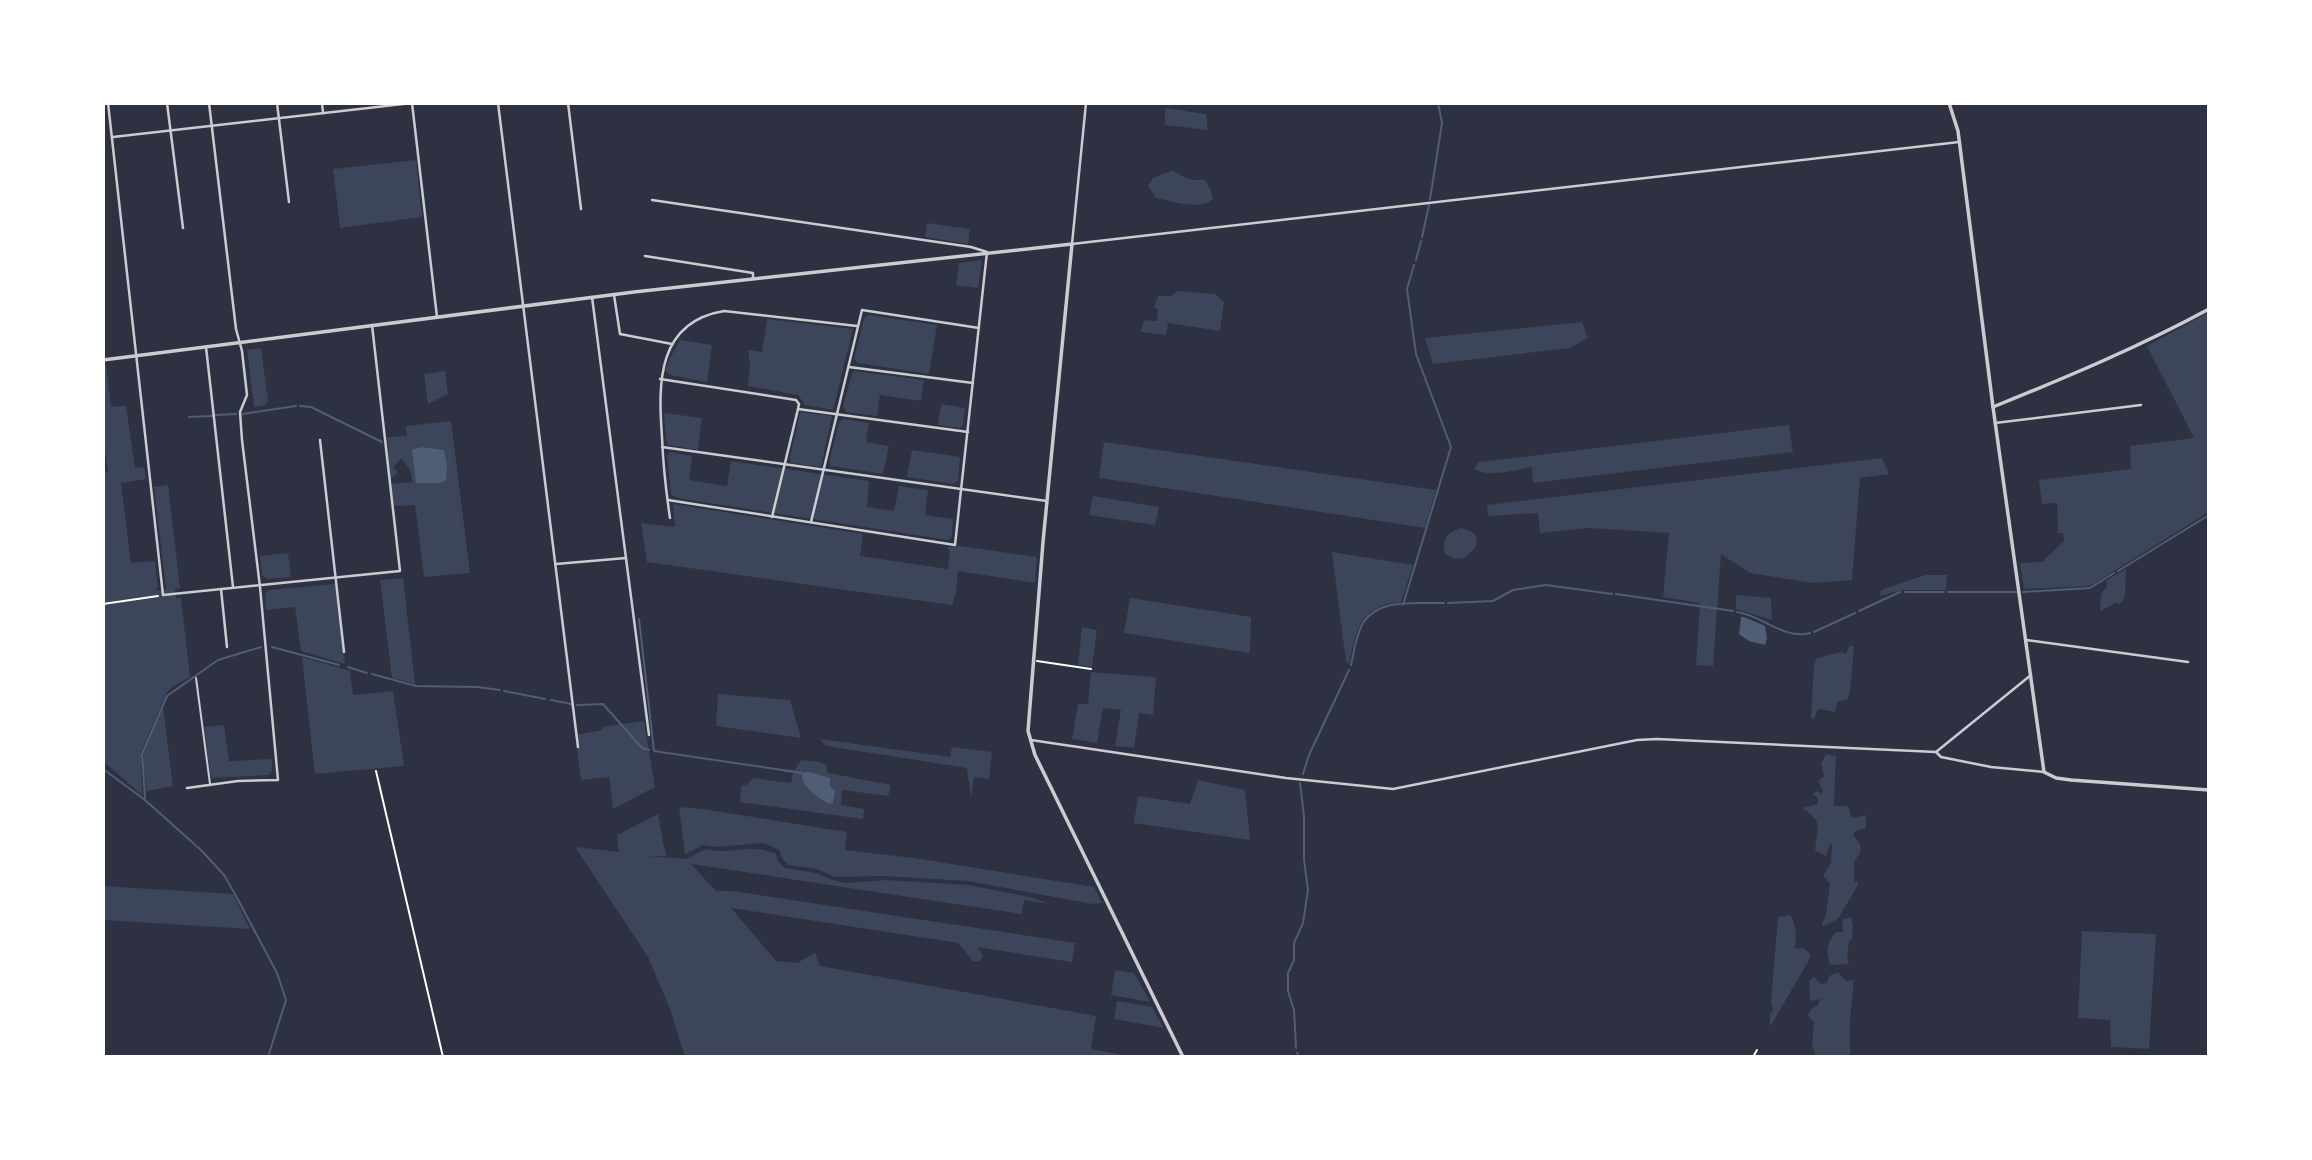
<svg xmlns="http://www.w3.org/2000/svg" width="2312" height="1160" viewBox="0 0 2312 1160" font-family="Overpass,sans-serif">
<rect width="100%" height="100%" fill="#2d3142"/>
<!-- green -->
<g fill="#3c4559">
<polygon points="1165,108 1206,114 1208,130 1165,125"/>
<polygon points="416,160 422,217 340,228 333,169"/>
<path d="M1173,170C1184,178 1191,182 1204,179L1210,188L1213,199C1199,211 1174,201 1156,198L1148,186L1153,178Z"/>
<polygon points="927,223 970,229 968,244 925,237"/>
<polygon points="982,260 978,288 956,285 959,263"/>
<polygon points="1178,291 1215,294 1224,302 1220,331 1168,323 1166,335 1141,332 1144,320 1157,321 1158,309 1154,308 1158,296 1171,296"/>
<polygon points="2209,312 2209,512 2090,586 2024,589 2020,563 2042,562 2064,541 2063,533 2058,533 2057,503 2042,504 2039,480 2131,469 2130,446 2194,438 2147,346"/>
<polygon points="869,315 937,325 929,374 858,363 854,359 864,318"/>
<polygon points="767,319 853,329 833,410 805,405 798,395 748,386 750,365 748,350 762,352"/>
<polygon points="1582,322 1588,338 1570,348 1433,364 1425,338"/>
<polygon points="680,340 712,345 707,382 670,375 665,371 669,360"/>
<polygon points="261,348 268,401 266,405 254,407 247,350"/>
<polygon points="103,365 106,365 111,407 126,406 135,468 144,467 146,479 121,483 131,563 155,561 158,587 156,591 166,589 154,487 168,485 180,588 175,589 176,598 181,598 190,677 172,687 166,694 141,752 142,795 103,761 103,473 108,472 103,434"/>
<polygon points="445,371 448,394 428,404 424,374"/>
<polygon points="855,371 924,380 921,401 880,395 877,416 846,412 843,406 852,373"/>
<polygon points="941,404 965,408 963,425 959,428 938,425"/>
<polygon points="800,412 832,416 821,467 791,463 790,458"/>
<polygon points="664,413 702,418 698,450 668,445 666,440"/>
<polygon points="844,419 869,423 866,442 889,446 883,474 831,466 829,462 839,422"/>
<polygon points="451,421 470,573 424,577 415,505 394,506 391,484 413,482 410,470 401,458 393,468 398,472 390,480 387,437 407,436 406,426"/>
<path d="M1789,425L1793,452L1533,483L1532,467C1514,470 1491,478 1474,469L1479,462Z"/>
<polygon points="1104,442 1436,490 1425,528 1099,478"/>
<polygon points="912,450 960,457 958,481 953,484 907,477"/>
<polygon points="670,452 692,456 689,480 727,486 731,461 869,481 867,507 894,511 899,486 928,490 925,515 953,519 952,537 948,540 677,498 671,494 667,455"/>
<polygon points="1882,458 1889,474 1860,478 1852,580 1813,583 1750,573 1721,554 1713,666 1696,665 1700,603 1663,597 1669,533 1589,528 1540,533 1538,513 1488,516 1487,505"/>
<polygon points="1093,496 1159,507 1155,525 1089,515"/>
<polygon points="673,504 863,534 860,556 948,569 950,551 947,547 960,546 1037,557 1035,583 958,571 956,593 952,605 647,562 641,523 675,527"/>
<path d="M1461,528C1483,532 1480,548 1464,558L1456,559L1445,554C1441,540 1447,532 1461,528Z"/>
<path d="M1332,552L1413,565L1401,602C1360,605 1357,628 1349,664L1346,662Z"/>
<polygon points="288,553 291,577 267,579 262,575 260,556"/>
<polygon points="2126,569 2125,597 2120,604 2116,603 2100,611 2101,594 2107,587 2107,580"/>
<polygon points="1925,575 1947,575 1946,590 1902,590 1880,596 1881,590"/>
<polygon points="403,578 415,684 392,678 380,580"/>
<polygon points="335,584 345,664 301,651 295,607 266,610 265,594 269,590"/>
<polygon points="1736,595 1771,598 1772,620 1736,609"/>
<polygon points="1130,598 1251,617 1250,653 1124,633"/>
<polygon points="1082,627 1097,630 1092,667 1078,665"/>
<polygon points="1850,645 1854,647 1850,691 1847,700 1838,701 1835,712 1818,709 1814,720 1811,718 1814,664 1817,658 1841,652 1846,654"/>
<polygon points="302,657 350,671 353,695 393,691 404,766 315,774"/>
<polygon points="1091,672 1156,677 1153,715 1139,713 1134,748 1115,746 1121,710 1103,708 1097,743 1072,739 1078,704 1088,704"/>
<polygon points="718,694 790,700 801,738 716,726"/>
<polygon points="163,707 173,786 146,791 143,760 144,752"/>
<polygon points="644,721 655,787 613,809 609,777 581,780 575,735 602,730 602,727"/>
<polygon points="224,725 229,761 272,759 272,771 269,775 211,778 204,727"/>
<polygon points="820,739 950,757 952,747 992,752 989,779 974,777 971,798 967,768 826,746"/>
<path d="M1826,754L1836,756L1834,806H1848L1852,818L1866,815V828L1858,830L1853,834L1860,844L1861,851L1854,862V881L1859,883L1838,919L1823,926L1822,923L1826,916L1830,883L1823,876L1831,862L1832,844H1830L1826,856L1815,850C1817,826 1824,822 1802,808L1818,804V799L1813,794L1817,791L1821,794L1823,791L1818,781L1824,776L1821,764Z"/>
<polygon points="801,760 820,762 826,765 828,773 891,785 888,796 842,790 841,805 864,809 863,819 740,802 741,786 748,784 753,778 791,783 793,773 784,772 785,769 795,770"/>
<polygon points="1198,780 1245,790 1250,840 1134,823 1138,796 1190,804"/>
<polygon points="679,807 703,809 847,832 845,850 914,858 1094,887 1102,903 1092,904 968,881 883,876 834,877 817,869 789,865 783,860 779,850 764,843 716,847 703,845 685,854"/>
<path d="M658,814L664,847L667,856H649L685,859L706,849C729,856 751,842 776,854L778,861L785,868L816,873L832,880L846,883L885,880L968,885L1030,897L1050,904L1024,900L1022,914L691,864L716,891H733L1075,943L1072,962L977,947L983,956L980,961H973L958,943L731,908L776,961L797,963L815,953L820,966L1096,1016L1091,1049L1134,1057H685L670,1009L648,957L575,847L619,852L617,835Z"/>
<polygon points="103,886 233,894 250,929 103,920"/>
<path d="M1790,915C1797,925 1796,936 1795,949L1803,948L1811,954L1808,962L1770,1027V1014L1773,1011L1771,1001L1778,917Z"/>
<path d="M1851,917L1853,925L1852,939L1849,942L1847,956L1849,964L1831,965C1825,955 1827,940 1836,932H1843L1842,922L1844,919Z"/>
<polygon points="2082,931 2156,934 2149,1049 2111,1047 2110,1020 2078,1018"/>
<polygon points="1115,970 1134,973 1150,1002 1111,995"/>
<polygon points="1838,972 1846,981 1854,980 1850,1020 1850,1057 1812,1057 1815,1053 1812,1047 1814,1022 1808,1016 1811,1009 1818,1005 1820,999 1810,1001 1809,981 1814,977 1821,984 1827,983 1829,976"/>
<polygon points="1117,1001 1152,1007 1164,1028 1114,1019"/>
</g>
<!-- water -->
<g fill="#4f5d75">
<polygon points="421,447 444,450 447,466 446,480 441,483 416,483 412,450"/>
<polygon points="1741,617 1744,617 1765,626 1767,638 1765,645 1749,641 1739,634"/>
<path d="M809,772L830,778V786L835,791L833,803L829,804C817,797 801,788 802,773Z"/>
</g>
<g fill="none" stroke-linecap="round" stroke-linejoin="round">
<!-- stream -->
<g stroke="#4f5d75" stroke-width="2">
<polyline points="1430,199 1442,123 1438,103"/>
<polyline points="1422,237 1429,205"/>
<polyline points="1416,260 1421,241"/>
<polyline points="300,406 311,407 382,442"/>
<polyline points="243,414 296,406"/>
<polyline points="215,415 236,414"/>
<polyline points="189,417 212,416"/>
<polyline points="2118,571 2209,515"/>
<polyline points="1905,592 1944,592"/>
<polyline points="1948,592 2016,592"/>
<polyline points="2023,592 2090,588 2114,573"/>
<polyline points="1616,594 1733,611"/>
<polyline points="1448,603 1493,601 1513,590 1546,585 1612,594"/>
<polyline points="1403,605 1451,447 1416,354 1407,289 1414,265"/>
<polyline points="1859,611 1900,592"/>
<path d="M1737,612C1764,616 1783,640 1810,633"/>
<polyline points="639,619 654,751 802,773"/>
<polyline points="1814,632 1855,613"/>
<polyline points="272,647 339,665"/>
<path d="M1351,665C1354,651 1356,635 1363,623C1379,597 1418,604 1444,603"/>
<polyline points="348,667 367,673"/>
<polyline points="372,674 416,686 477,687 500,690"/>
<polyline points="504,691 545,699"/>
<polyline points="551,700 571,704"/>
<polyline points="577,705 603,704 642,748 649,750"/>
<polyline points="103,769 145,800 202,851 224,875 235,894 277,973 286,1000 268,1057"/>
<polyline points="1303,774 1309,755 1349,670"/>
<polyline points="145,798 142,754 167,696 218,660 261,647"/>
<polyline points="1296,1048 1294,1010 1288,991 1288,973 1294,960 1294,943 1303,923 1308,890 1304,860 1304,816 1300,783"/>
<polyline points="1297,1053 1299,1057"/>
</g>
<!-- path -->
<g stroke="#fff" stroke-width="2">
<polyline points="103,604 158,596"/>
<polyline points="1037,661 1091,669"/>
<polyline points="376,771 443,1057"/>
<polyline points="1753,1057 1757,1050"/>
</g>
<!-- service -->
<polyline stroke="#caccd0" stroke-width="2" points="196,678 210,784"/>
<!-- minor -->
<g stroke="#caccd0" stroke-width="2.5">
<polyline points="108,103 163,595 400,571 372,325"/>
<polyline points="167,103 183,228"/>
<polyline points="277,103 289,202"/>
<polyline points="322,103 323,113"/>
<polyline points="412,103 437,317"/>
<polyline points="498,103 578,747"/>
<polyline points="568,103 581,209"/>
<polyline points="1086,103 1072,244 1959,142"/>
<polyline points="113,137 412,103"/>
<polyline points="652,200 971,247 987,252 955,545 668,500"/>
<polyline points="645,256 753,273 753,278"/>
<polyline points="614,295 620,334 672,344"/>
<polyline points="592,297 649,735"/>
<polyline points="206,347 233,587"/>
<polyline points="849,367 973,383"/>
<polyline points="660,379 796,400 799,404 798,409 968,432"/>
<polyline points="1995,423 2141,405"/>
<polyline points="320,440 344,652"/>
<polyline points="662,447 1047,501"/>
<polyline points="772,517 798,409"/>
<path d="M670,518C666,491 663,464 662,437C658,383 657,322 724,311L857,326"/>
<polyline points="811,522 862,310 979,328"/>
<polyline points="556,564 626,558"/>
<polyline points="221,589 227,647"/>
<polyline points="2026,640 2188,662"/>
<polyline points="1031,740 1286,778 1393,789 1637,740 1657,739 1936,752 2031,675"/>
<polyline points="1936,752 1941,757 1991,767 2044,772"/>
<polyline points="187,788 238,781 278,780 260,587 242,440 240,412 247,395 242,351 236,329 209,103"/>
</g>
<!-- tertiary -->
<g stroke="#caccd0" stroke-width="3.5">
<polyline points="1949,103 1958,131 1993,407 2044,772 2056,778 2071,780 2209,790"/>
<polyline points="103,360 634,292 1072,244 1043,542 1028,731 1035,755 1183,1057"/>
<path d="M1993,407C2067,377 2139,347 2209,309"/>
</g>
</g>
<!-- border -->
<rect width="2312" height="1160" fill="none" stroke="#ffffff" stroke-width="210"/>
</svg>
